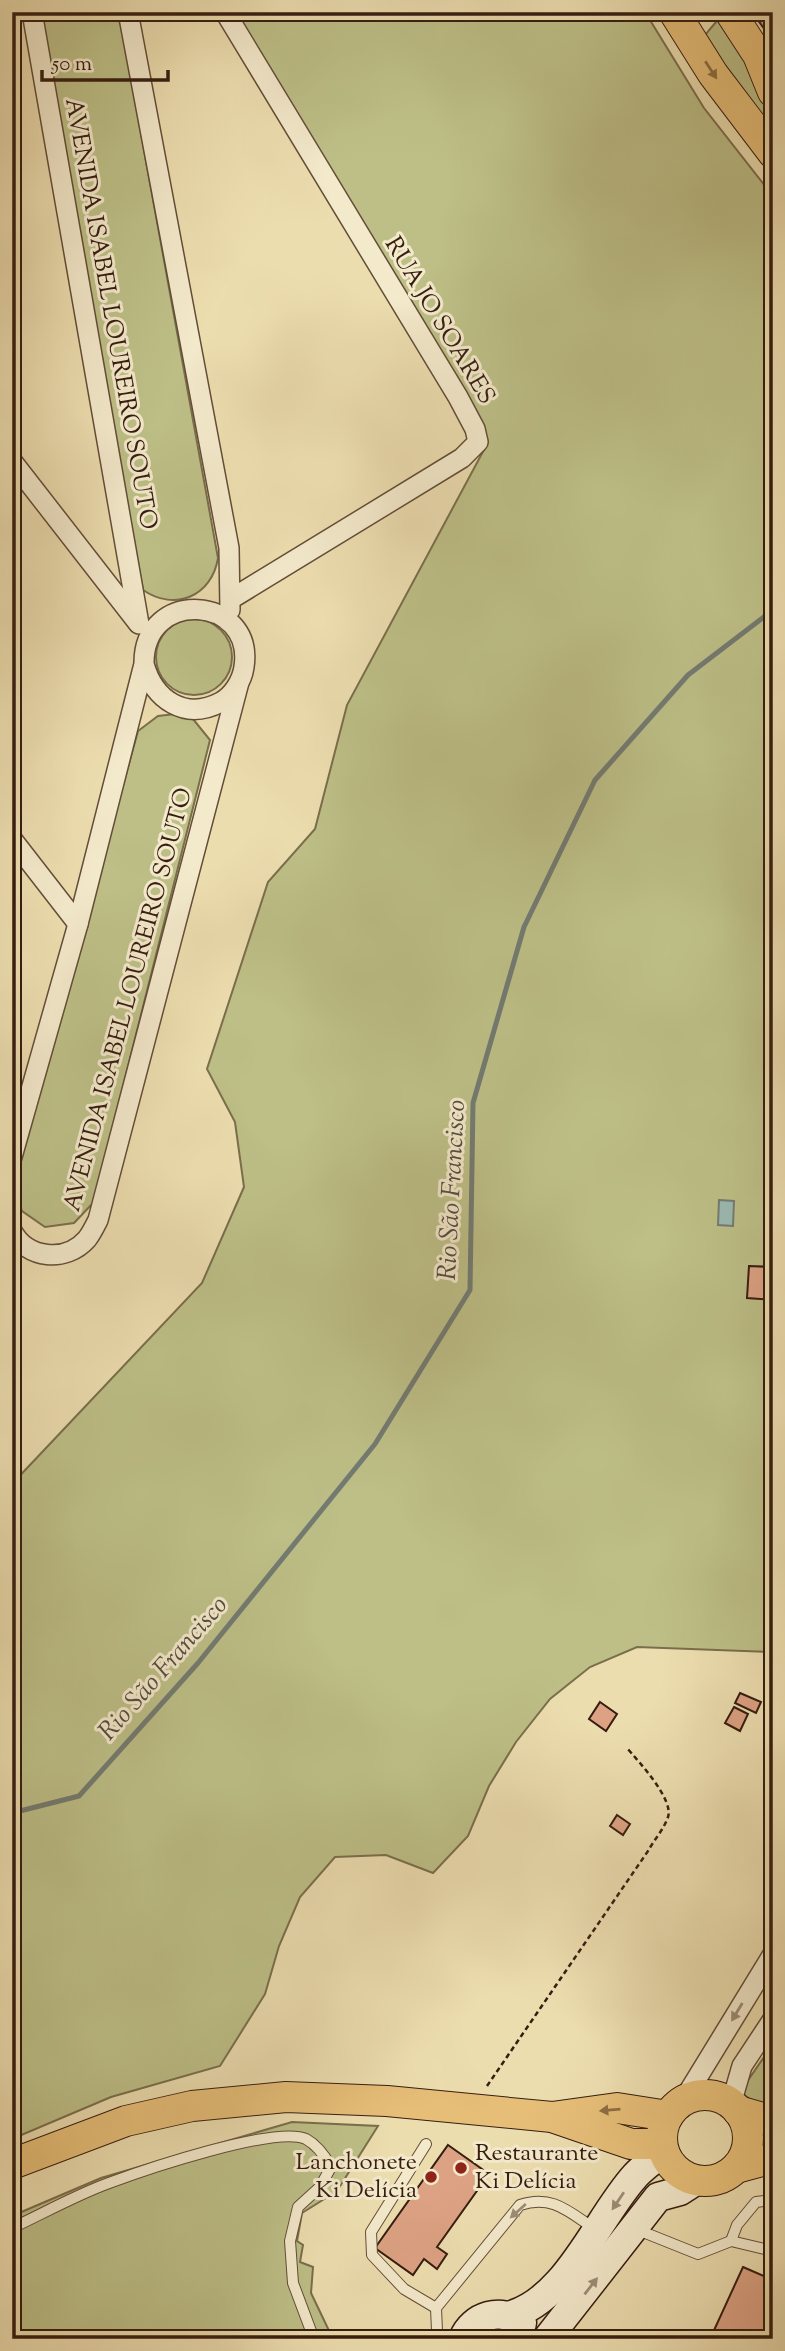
<svg xmlns="http://www.w3.org/2000/svg" width="785" height="2351" viewBox="0 0 785 2351" font-family="'Sorts Mill Goudy',serif">
<rect width="100%" height="100%" fill="#ecddaf"/>
<filter id="stains"><feTurbulence type="fractalNoise" baseFrequency=".00286" numOctaves="4"/><feColorMatrix values="0 0 0 0 .2 0 0 0 0 .09 0 0 0 0 .02 0 0 0 .5 -.17"/></filter>
<radialGradient id="worn" r=".72"><stop offset=".6" stop-color="#630" stop-opacity="0"/><stop offset="1" stop-color="#630" stop-opacity=".3"/></radialGradient>
<!-- green -->
<g fill="#bdbf87" stroke="#7a6e4c" stroke-width="2">
<path d="M36,12H119L218,558C212,596 175,612 143,590Z"/>
<polygon points="232,12 645,12 704,108 773,196 773,1652 637,1647 590,1667 550,1699 516,1742 489,1786 468,1836 433,1873 386,1855 335,1857 300,1897 279,1946 265,1994 220,2066 111,2097 12,2139 12,1484 202,1283 244,1187 235,1122 207,1069 268,882 315,829 347,705 486,446 486,434"/>
<path d="M721,16C748,60 773,85 773,138L700,41Z"/>
<circle cx="194" cy="657" r="38"/>
<polygon points="175,714 193,719 210,740 94,1202 74,1223 45,1227 22,1211 13,1185 138,731 158,716"/>
<polygon points="773,2044 773,2115 740,2092"/>
<polygon points="292,2122 378,2126 337,2191 302,2213 297,2241 303,2245 300,2262 313,2267 311,2293 333,2339 12,2339 12,2216 101,2178"/>
</g>
<!-- water -->
<polygon fill="#9bbab3" stroke="#737b72" stroke-width="2" points="719,1200 734,1201 733,1226 718,1225"/>
<g fill="none" stroke-linecap="round" stroke-linejoin="round">
<!-- stream -->
<polyline stroke="#737b72" stroke-width="5" points="12,1813 79,1796 198,1663 375,1444 470,1290 473,1103 524,927 595,780 688,675 773,610"/>
</g>
<!-- building -->
<g fill="#dca283" stroke="#361d11" stroke-width="2">
<polygon points="752,12 773,12 773,41"/>
<polygon points="749,1266 773,1267 773,1300 747,1298"/>
<polygon points="740,1693 761,1702 756,1713 735,1703"/>
<polygon points="600,1702 617,1714 606,1731 589,1719"/>
<polygon points="734,1707 748,1714 740,1731 725,1723"/>
<polygon points="617,1815 630,1824 623,1835 610,1826"/>
<polygon points="448,2145 489,2174 437,2247 447,2254 437,2269 424,2259 413,2275 375,2248"/>
<polygon points="743,2267 773,2280 773,2339 710,2339"/>
</g>
<g fill="none" stroke-linecap="round" stroke-linejoin="round">
<!-- service casing -->
<g stroke="#644d38" stroke-width="12">
<g id="service">
<polyline points="426,2144 371,2232 372,2255 404,2289 436,2308"/>
<path d="M12,2228C44,2213 76,2195 109,2183C144,2170 276,2125 306,2139C317,2145 325,2156 331,2167L320,2187L298,2207L290,2241L293,2283L314,2339"/>
<polyline points="638,2230 698,2254 731,2241 773,2251"/>
<polyline points="731,2241 737,2225 756,2202 773,2200"/>
<path d="M443,2339L437,2331L436,2308L520,2205C552,2194 569,2212 595,2229"/>
</g>
</g>
<!-- minor casing -->
<g stroke="#644d38" stroke-width="22">
<g id="minor">
<polyline points="32,12 139,624"/>
<polyline points="128,12 229,548 230,610"/>
<polyline points="225,12 458,397 475,429 478,442 462,458 231,599"/>
<polyline points="12,461 138,623"/>
<polyline points="12,839 78,924"/>
<path d="M12,1157L78,924L144,664C143,587 255,595 244,667C242,681 233,695 221,702C185,721 154,700 144,664"/>
<path d="M12,1231C27,1259 66,1263 87,1239C91,1234 95,1226 98,1220L238,686"/>
<polyline points="683,2101 773,1954"/>
<polyline points="731,2104 742,2066 773,2019"/>
</g>
</g>
<!-- secondary casing -->
<g stroke="#361d11" stroke-width="31">
<g id="secondary">
<path d="M508,2316C567,2301 597,2218 635,2176C643,2167 655,2159 664,2151"/>
<path d="M463,2339C473,2315 501,2307 522,2323"/>
<polyline points="547,2339 658,2197 680,2191 697,2180"/>
</g>
</g>
<!-- primary casing -->
<g stroke="#361d11" stroke-width="32">
<g id="primary">
<polyline points="674,12 713,74 773,153"/>
<polyline points="730,12 758,55 773,92"/>
<circle cx="705" cy="2138" r="43"/>
<polyline points="738,2111 773,2121"/>
<polyline points="555,2118 631,2144 662,2144"/>
<polyline points="12,2164 126,2121 192,2106 286,2097 387,2101 552,2117 617,2108 668,2116"/>
<polyline points="736,2168 773,2158"/>
</g>
</g>
<!-- path -->
<g stroke="#361d11" stroke-width="2.5" stroke-dasharray="5 3.5" stroke-linecap="butt">
<polyline points="763,2067 773,2068"/>
<path d="M487,2086L648,1851C654,1840 664,1829 668,1817C674,1799 638,1761 627,1748"/>
</g>
<!-- service -->
<use href="#service" stroke="#f3e9cb" stroke-width="10"/>
<!-- minor -->
<use href="#minor" stroke="#f3e9cb" stroke-width="19"/>
<!-- secondary -->
<use href="#secondary" stroke="#f3e9cb" stroke-width="28"/>
<!-- primary -->
<use href="#primary" stroke="#e6be78" stroke-width="30"/>
</g>
<!-- one-way arrows -->
<defs><path id="oneway-solid" d="M-6-.8H1V-3.2L6.5 0L1 3.2V.8H-6Z" transform="scale(1.75)"/></defs>
<g fill="#8e6e44">
<use href="#oneway-solid" transform="translate(711 70) rotate(57)"/>
<use href="#oneway-solid" transform="translate(610 2110) rotate(175)"/>
</g>
<g fill="#9e8d77">
<use href="#oneway-solid" transform="translate(737 2012) rotate(121)"/>
<use href="#oneway-solid" transform="translate(618 2201) rotate(124)"/>
<use href="#oneway-solid" transform="translate(518 2211) rotate(138)"/>
<use href="#oneway-solid" transform="translate(591 2286) rotate(-52)"/>
</g>
<!-- markers -->
<g fill="#8f2418" stroke="#f3e9cb" stroke-width="2.5">
<circle cx="461" cy="2168" r="7"/>
<circle cx="431" cy="2177" r="7"/>
</g>
<g text-anchor="middle" dominant-baseline="central" stroke-width="6" stroke-linejoin="round" paint-order="stroke">
<!-- street labels -->
<g font-size="24" fill="#361d11" stroke="#f3e9cb">
<text transform="translate(110 314) rotate(80)">AVENIDA ISABEL LOUREIRO SOUTO</text>
<text transform="translate(439 321) rotate(59)">RUA JO SOARES</text>
<text transform="translate(129 1000) rotate(-75)">AVENIDA ISABEL LOUREIRO SOUTO</text>
</g>
<!-- poi labels -->
<g font-size="24" fill="#361d11" stroke="#f3e9cb" text-anchor="start">
<text x="475" y="2154">Restaurante<tspan x="475" dy="28">Ki Delícia</tspan></text>
<text x="417" y="2163" text-anchor="end">Lanchonete<tspan x="417" dy="28">Ki Delícia</tspan></text>
</g>
<!-- water labels -->
<g font-size="26" font-style="italic" fill="#544c42" stroke="#f3e9cb">
<text transform="translate(453 1190) rotate(-87)">Rio São Francisco</text>
<text transform="translate(164 1669) rotate(-49)">Rio São Francisco</text>
</g>
</g>
<!-- margin -->
<rect width="785" height="2351" fill="none" stroke="#ecddaf" stroke-width="42"/>
<rect x="14" y="14" width="757" height="2323" fill="none" stroke="#361d11" stroke-width="3.5"/>
<rect x="21" y="21" width="743" height="2309" fill="none" stroke="#361d11" stroke-width="2"/>
<!-- scale -->
<path d="M42 70v10h126v-10" fill="none" stroke="#361d11" stroke-width="3.5"/>
<text x="52" y="70" font-size="21" fill="#361d11" stroke="#f3e9cb" stroke-width="5" paint-order="stroke">50 m</text>
<rect width="100%" height="100%" filter="url(#stains)"/>
<rect width="100%" height="100%" fill="url(#worn)"/>
</svg>
